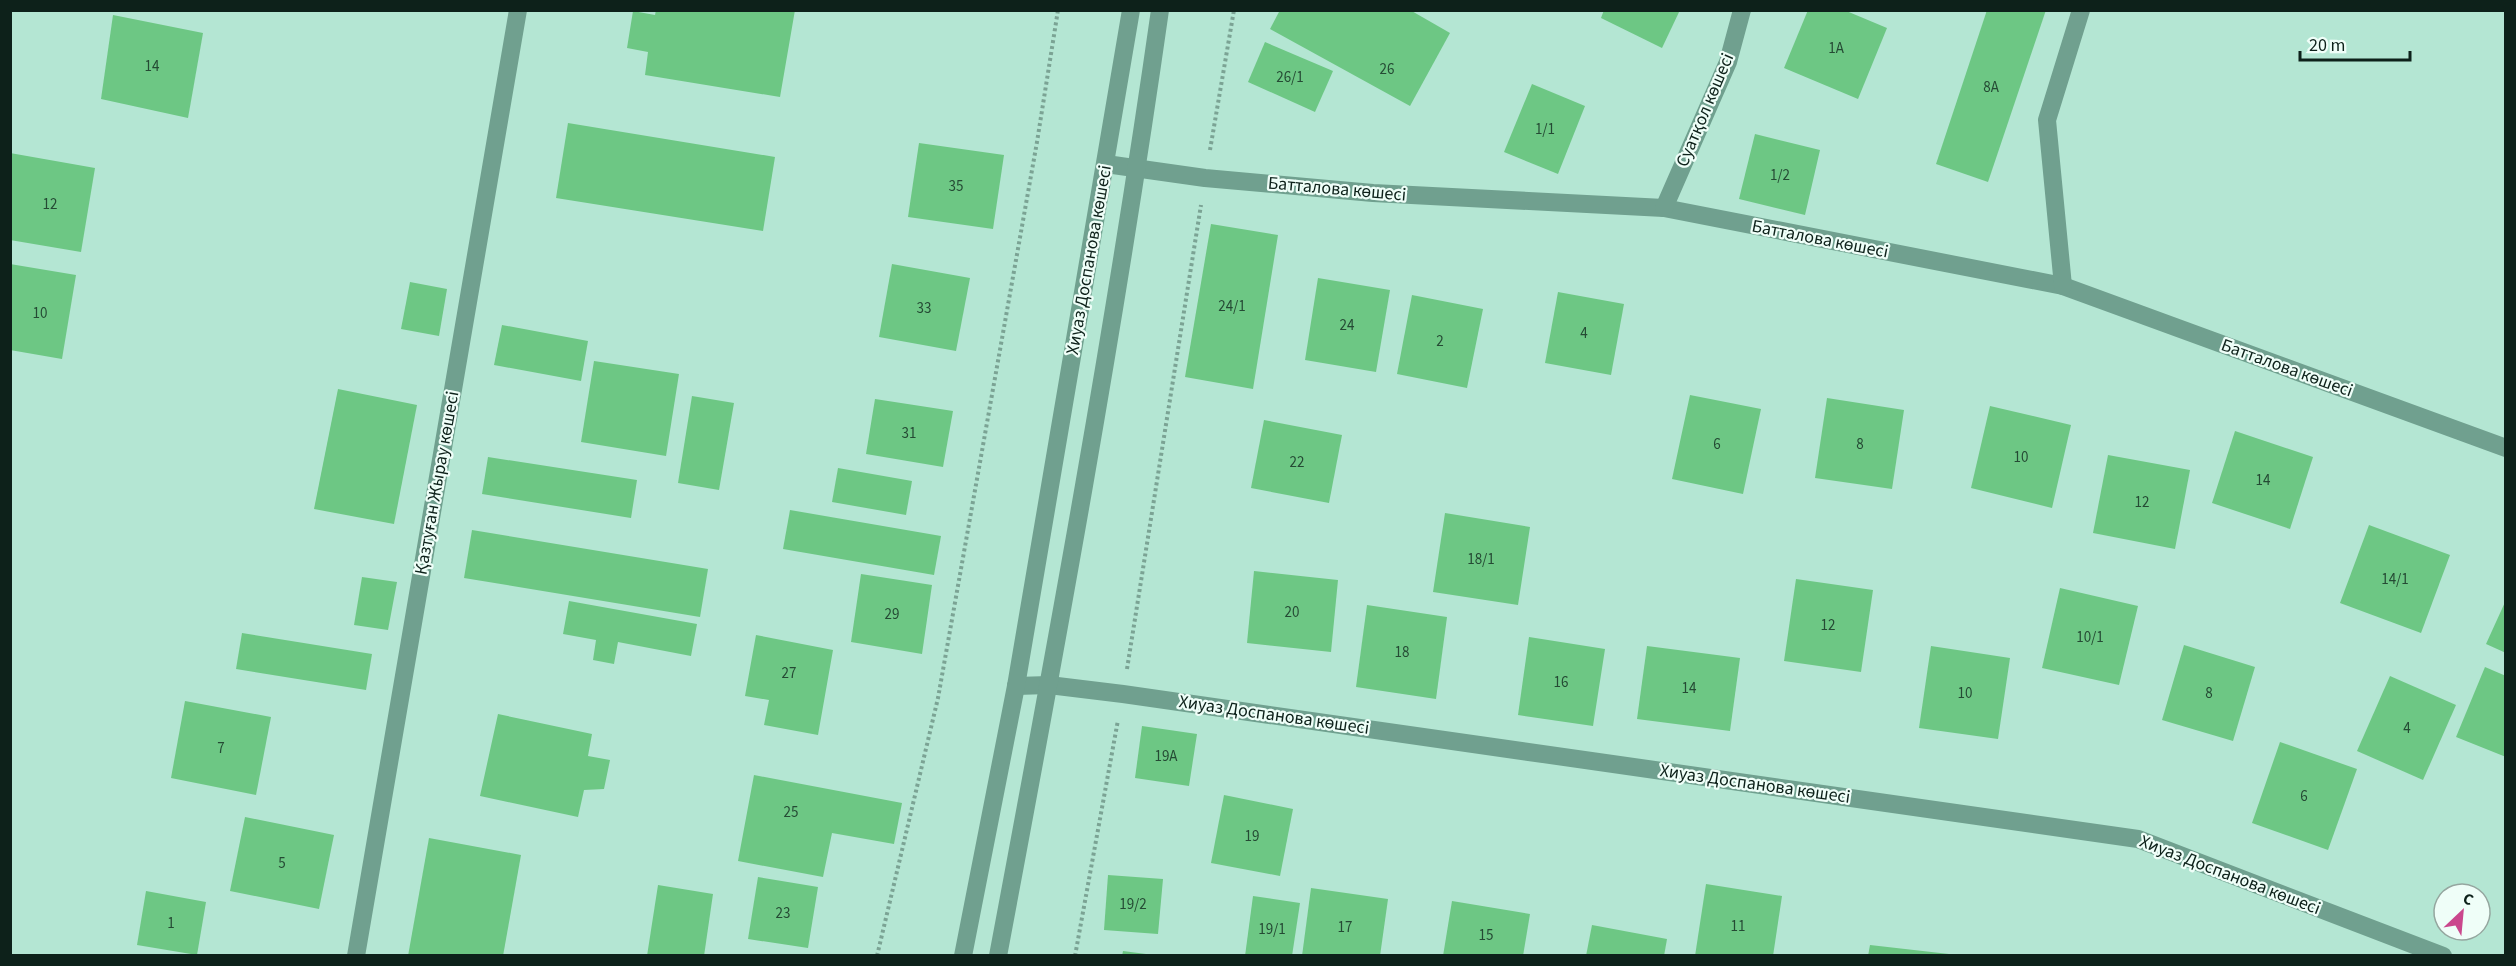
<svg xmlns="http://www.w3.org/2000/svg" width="2516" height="966" viewBox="0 0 2516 966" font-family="'Source Sans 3',sans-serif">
<rect width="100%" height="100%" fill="#b4e6d3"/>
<!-- building -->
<g fill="#6dc784">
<polygon points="656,10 795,10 780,97 645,75 648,52 627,48 633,11 655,15"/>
<polygon points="1280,10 1410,10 1450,33 1410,106 1270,29"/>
<polygon points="1604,10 1680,10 1662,48 1601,18"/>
<polygon points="1808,10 1844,10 1887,28 1858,99 1784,68"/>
<polygon points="1987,10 2046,10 1988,182 1936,164"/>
<polygon points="113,15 203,33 188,118 101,99"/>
<polygon points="1265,42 1333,71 1315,112 1248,82"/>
<polygon points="1532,84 1585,106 1558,174 1504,152"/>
<polygon points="568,123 775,157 763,231 556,198"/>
<polygon points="1755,134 1820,150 1805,215 1739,199"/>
<polygon points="919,143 1004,155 993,229 908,217"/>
<polygon points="10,153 95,168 81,252 10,240"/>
<polygon points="1211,224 1278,235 1253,389 1185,377"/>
<polygon points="10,264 76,275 62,359 10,350"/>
<polygon points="892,264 970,278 956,351 879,337"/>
<polygon points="1318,278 1390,290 1376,372 1305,360"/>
<polygon points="410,282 447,289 439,336 401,329"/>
<polygon points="1558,292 1624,304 1611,375 1545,363"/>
<polygon points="1412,295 1483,309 1467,388 1397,374"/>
<polygon points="502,325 588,341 581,381 494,365"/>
<polygon points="594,361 679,374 666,456 581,442"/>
<polygon points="338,389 417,405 394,524 314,509"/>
<polygon points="1690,395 1761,409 1743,494 1672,479"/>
<polygon points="692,396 734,403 719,490 678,483"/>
<polygon points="1827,398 1904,410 1892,489 1815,478"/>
<polygon points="875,399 953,411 943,467 866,454"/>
<polygon points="1990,406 2071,425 2052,508 1971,488"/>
<polygon points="1264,420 1342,435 1329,503 1251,488"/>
<polygon points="2235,431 2313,457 2290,529 2212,503"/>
<polygon points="2108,455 2190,470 2175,549 2093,533"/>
<polygon points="488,457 637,480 631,518 482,494"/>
<polygon points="838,468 912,481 906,515 832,502"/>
<polygon points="790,510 941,536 934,575 783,549"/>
<polygon points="1445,513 1530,527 1518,605 1433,592"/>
<polygon points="2369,525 2450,555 2421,633 2340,603"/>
<polygon points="472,530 708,569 700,617 464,578"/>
<polygon points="1254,571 1338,580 1331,652 1247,643"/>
<polygon points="861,574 932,585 922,654 851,642"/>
<polygon points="362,577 397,582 388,630 354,625"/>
<polygon points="1796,579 1873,590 1861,672 1784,661"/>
<polygon points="2060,588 2138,606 2119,685 2042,668"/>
<polygon points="2506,600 2506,653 2486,644"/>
<polygon points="569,601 697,624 691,656 618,642 614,664 593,660 596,640 563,634"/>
<polygon points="1367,605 1447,617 1436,699 1356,687"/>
<polygon points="242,633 372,654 366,690 236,669"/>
<polygon points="756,635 833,650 818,735 764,725 769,700 745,696"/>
<polygon points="1529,637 1605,649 1593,726 1518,715"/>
<polygon points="2184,645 2255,667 2233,741 2162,720"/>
<polygon points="1647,646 1740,658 1730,731 1637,719"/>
<polygon points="1931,646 2010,658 1998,739 1919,728"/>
<polygon points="2485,667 2506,676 2506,757 2456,737"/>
<polygon points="2390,676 2456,705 2423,780 2357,751"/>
<polygon points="185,701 271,717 256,795 171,778"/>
<polygon points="498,714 592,734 588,756 610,760 604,789 584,790 578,817 480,796"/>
<polygon points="1142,726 1197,734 1189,786 1135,778"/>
<polygon points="2280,742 2357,769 2328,850 2252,823"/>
<polygon points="754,775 902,803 894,844 832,833 823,877 738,861"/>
<polygon points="1224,795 1293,809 1280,876 1211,863"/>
<polygon points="245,817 334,835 319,909 230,891"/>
<polygon points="429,838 521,855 503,956 408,956"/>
<polygon points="1108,875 1163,879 1158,934 1104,930"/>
<polygon points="758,877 818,887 808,948 748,939"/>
<polygon points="1706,884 1782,896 1773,956 1695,956"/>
<polygon points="658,885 713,894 704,956 647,956"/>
<polygon points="1311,888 1388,899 1380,956 1302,956"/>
<polygon points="146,891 206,902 197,955 137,945"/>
<polygon points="1253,896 1300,903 1292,956 1245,956"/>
<polygon points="1452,901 1530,914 1523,956 1443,956"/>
<polygon points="1592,925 1667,939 1664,956 1586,956"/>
<polygon points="1870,945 1949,954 1949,956 1868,956"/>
<polygon points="1123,951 1146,954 1146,956 1122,956"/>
</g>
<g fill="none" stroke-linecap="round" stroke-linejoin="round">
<!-- path -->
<g stroke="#7ba394" stroke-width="4" stroke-dasharray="3 3" stroke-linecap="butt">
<polyline points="1210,150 1234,10"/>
<polyline points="1127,669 1201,205"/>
<polyline points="877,956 938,698 1037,142 1058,10"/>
<polyline points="1075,956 1118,720"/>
</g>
<!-- minor -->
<g stroke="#70a08f" stroke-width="18">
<polyline points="1106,164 1205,178 1373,193 1664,208 2063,286 2506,448"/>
<polyline points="1664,208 1728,62 1742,10"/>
<polyline points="2063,286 2047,120 2081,10"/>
<polyline points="1016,686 1049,685 1123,694 2138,839 2443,956"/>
<polyline points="356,956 518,10"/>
<polyline points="963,956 1016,686 1131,10"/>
<path d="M998,956C1057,642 1115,327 1160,10"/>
</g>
</g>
<g text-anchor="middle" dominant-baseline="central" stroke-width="4.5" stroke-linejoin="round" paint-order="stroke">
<!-- number labels -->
<g font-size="15" fill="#254a34">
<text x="1836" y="48">1А</text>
<text x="152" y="66">14</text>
<text x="1387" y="69">26</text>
<text x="1290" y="77">26/1</text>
<text x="1991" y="87">8А</text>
<text x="1545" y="129">1/1</text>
<text x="1780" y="175">1/2</text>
<text x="956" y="186">35</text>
<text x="50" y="204">12</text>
<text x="1232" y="306">24/1</text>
<text x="924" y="308">33</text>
<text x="40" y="313">10</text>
<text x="1347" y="325">24</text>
<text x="1584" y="333">4</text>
<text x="1440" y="341">2</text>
<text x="909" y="433">31</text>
<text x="1717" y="444">6</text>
<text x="1860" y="444">8</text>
<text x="2021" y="457">10</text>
<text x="1297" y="462">22</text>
<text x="2263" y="480">14</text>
<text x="2142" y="502">12</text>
<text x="1481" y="559">18/1</text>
<text x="2395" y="579">14/1</text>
<text x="1292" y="612">20</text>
<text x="892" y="614">29</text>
<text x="1828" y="625">12</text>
<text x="2090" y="637">10/1</text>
<text x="1402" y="652">18</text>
<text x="789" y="673">27</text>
<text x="1561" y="682">16</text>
<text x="1689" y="688">14</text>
<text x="1965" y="693">10</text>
<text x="2209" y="693">8</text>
<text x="2407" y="728">4</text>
<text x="221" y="748">7</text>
<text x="1166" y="756">19А</text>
<text x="2304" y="796">6</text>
<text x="791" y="812">25</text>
<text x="1252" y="836">19</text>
<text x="282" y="863">5</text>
<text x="1133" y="904">19/2</text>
<text x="783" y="913">23</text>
<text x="171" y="923">1</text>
<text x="1738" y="926">11</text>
<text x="1345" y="927">17</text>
<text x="1272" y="929">19/1</text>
<text x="1486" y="935">15</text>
</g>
<!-- street labels -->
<g font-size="18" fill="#0d211a" stroke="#effef8">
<text transform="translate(1705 110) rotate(-67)">Суатқол көшесі</text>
<text transform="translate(1337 189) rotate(5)">Батталова көшесі</text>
<text transform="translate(1820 239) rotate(11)">Батталова көшесі</text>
<text transform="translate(1089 260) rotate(-80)">Хиуаз Доспанова көшесі</text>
<text transform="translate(2287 368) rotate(20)">Батталова көшесі</text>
<text transform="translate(437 483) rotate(-80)">Қазтуған Жырау көшесі</text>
<text transform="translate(1274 715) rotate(8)">Хиуаз Доспанова көшесі</text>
<text transform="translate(1755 784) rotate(8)">Хиуаз Доспанова көшесі</text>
<text transform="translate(2230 875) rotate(21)">Хиуаз Доспанова көшесі</text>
</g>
</g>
<!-- border -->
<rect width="2516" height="966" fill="none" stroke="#0d211a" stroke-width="24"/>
<!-- north arrow -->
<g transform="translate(2462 912) rotate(26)"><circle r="28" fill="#effef8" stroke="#95a69f" stroke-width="1.5"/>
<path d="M0-4.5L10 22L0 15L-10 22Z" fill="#ca478d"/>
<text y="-9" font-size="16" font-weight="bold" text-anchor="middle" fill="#0d211a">С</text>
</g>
<!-- scale -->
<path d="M2300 51v9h110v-9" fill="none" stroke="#0d211a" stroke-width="3"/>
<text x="2309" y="51" font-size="18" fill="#0d211a" stroke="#effef8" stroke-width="4.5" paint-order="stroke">20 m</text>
</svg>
